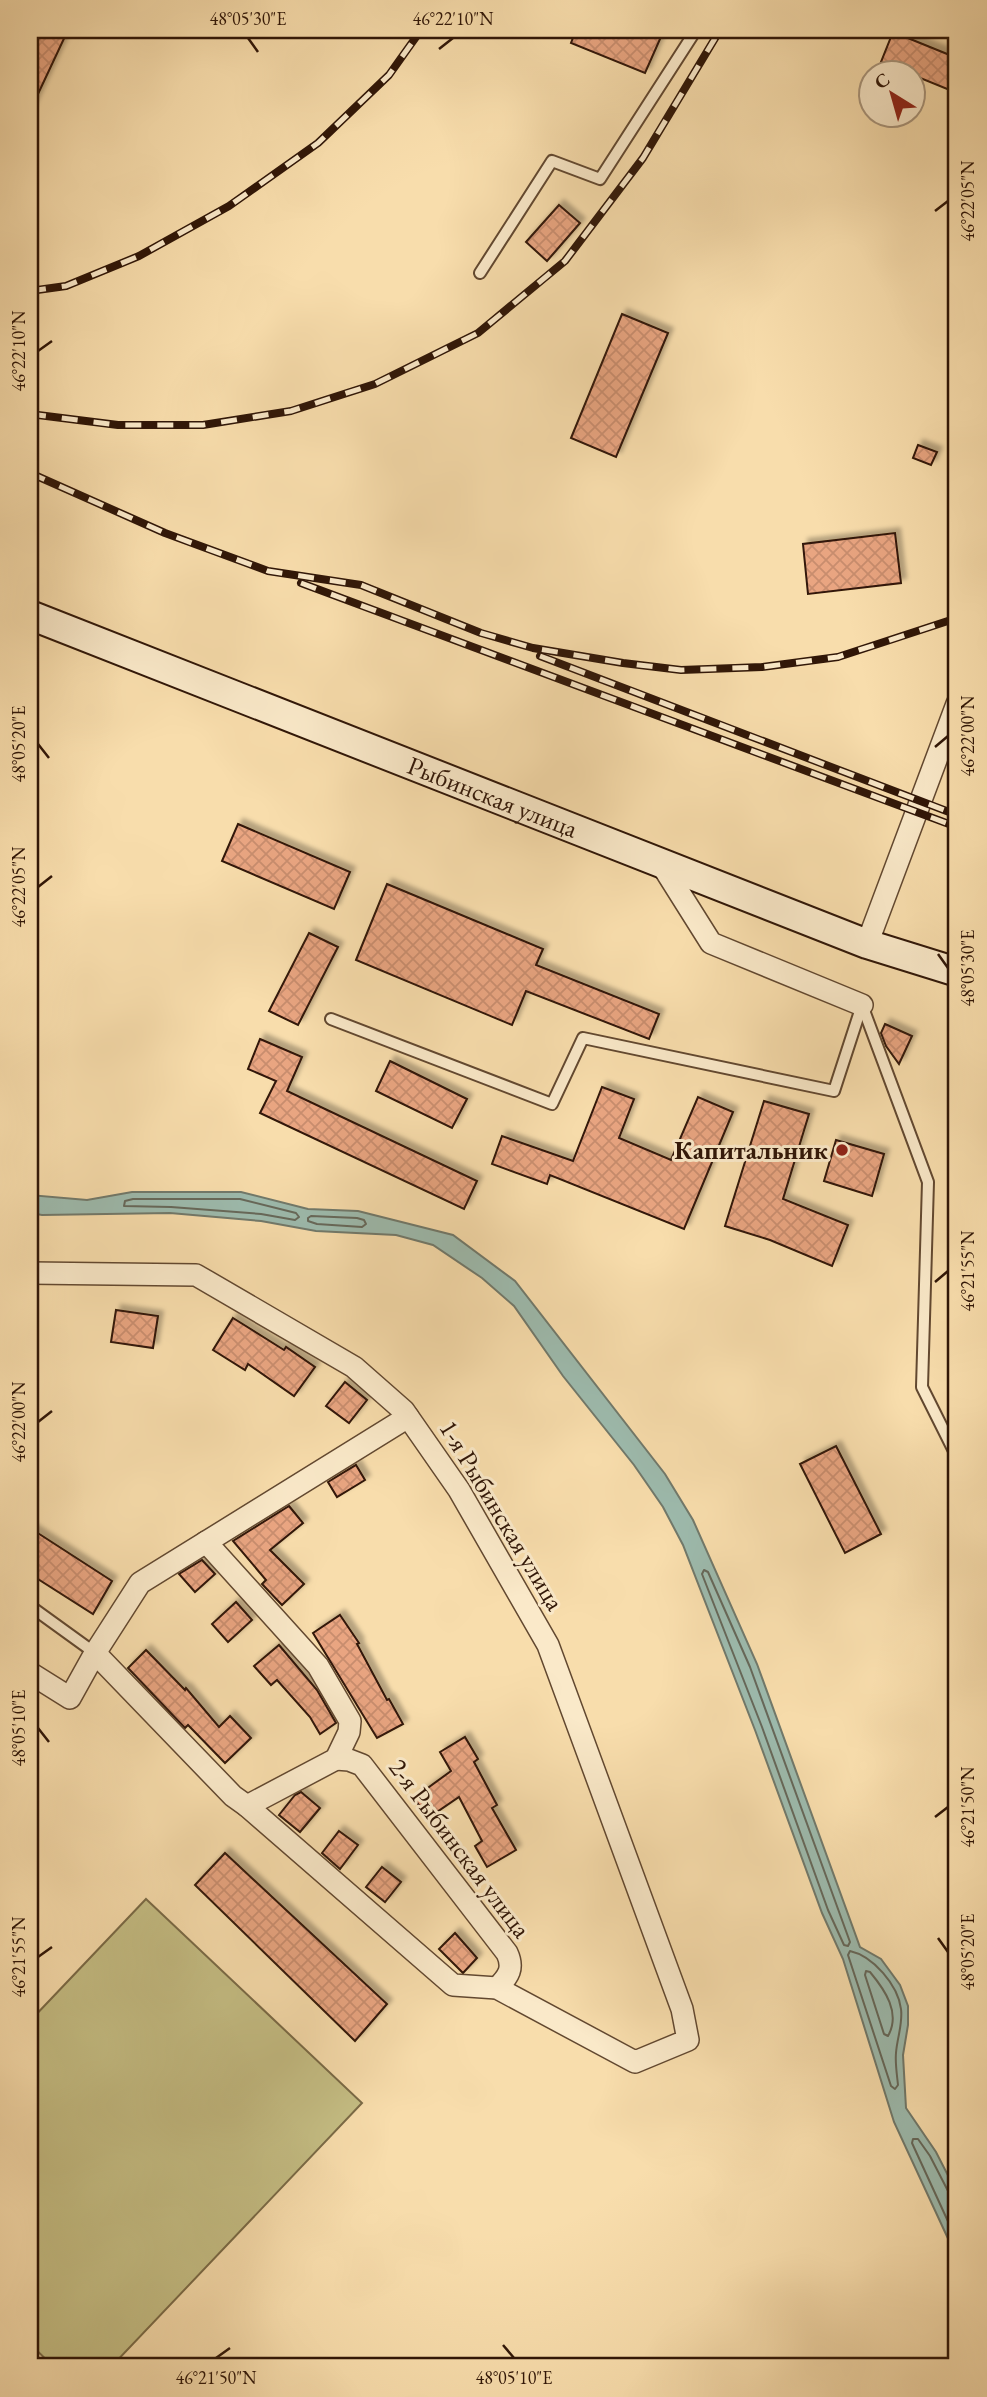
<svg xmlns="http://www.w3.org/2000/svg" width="987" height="2397" viewBox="0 0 987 2397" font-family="'EB Garamond',serif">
<defs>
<pattern id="building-cross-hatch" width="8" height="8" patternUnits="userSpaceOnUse" patternTransform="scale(1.75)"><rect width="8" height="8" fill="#e9a581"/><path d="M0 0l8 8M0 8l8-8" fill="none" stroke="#c88d6e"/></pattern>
<filter id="shadow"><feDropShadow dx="5" dy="-5" stdDeviation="2" flood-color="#0004"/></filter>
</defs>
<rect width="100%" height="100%" fill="#f8ddac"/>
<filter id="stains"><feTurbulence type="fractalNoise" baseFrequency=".00286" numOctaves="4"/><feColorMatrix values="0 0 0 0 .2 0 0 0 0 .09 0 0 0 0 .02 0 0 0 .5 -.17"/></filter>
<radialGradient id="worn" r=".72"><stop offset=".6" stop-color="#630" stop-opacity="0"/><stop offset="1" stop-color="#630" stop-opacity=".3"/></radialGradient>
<!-- garden -->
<polygon fill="#c5be84" stroke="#7a6a46" stroke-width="2" points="146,1899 362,2103 111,2367 54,2367 30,2344 30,2021"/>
<!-- water -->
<polygon fill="#9dbbae" stroke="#71796b" stroke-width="2" points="132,1192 241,1192 308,1209 358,1211 453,1235 515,1281 665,1474 693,1520 757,1664 860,1947 881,1959 900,1985 908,2006 908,2025 903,2055 906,2108 936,2152 957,2193 957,2258 894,2122 843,1959 822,1913 755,1730 683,1545 663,1507 634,1465 563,1376 514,1306 482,1278 433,1245 396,1235 316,1231 261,1221 170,1213 42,1215 30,1213 30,1195 87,1200"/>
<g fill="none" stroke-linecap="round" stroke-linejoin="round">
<!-- shore -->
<g stroke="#66685a" stroke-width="2">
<polygon points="133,1199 240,1199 296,1213 299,1217 295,1220 261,1214 171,1207 124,1206 125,1201"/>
<polygon points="311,1216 357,1218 364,1220 366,1224 362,1227 317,1224 308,1221 308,1218"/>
<polygon points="704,1570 708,1572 750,1667 850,1942 848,1946 844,1945 828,1910 762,1727 702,1574"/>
<path d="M850,1951C873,1956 898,1985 901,2009C903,2024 897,2038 896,2053C895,2063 897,2075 898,2085L895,2089L891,2086L848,1955Z"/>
<path d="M866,1971L870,1972C885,1990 901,2013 888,2036L884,2034L865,1975Z"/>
<polyline points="957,2194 948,2191 930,2156 918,2139 913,2139 912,2143 957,2241"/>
</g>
</g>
<!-- building -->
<g fill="url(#building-cross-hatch)" stroke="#301607" stroke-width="2" filter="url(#shadow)">
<polygon points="42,30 68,30 30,111 30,56"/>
<polygon points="576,30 664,30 645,73 571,43"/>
<polygon points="893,32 957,58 957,93 881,62"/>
<polygon points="559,205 580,223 547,261 526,242"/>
<polygon points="622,314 668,333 616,457 571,438"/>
<polygon points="918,445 937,452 931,465 913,458"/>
<polygon points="895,533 901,583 808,594 803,544"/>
<polygon points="238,824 350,872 334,909 222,861"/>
<polygon points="387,884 543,949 536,965 659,1014 649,1039 526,991 512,1025 356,960"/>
<polygon points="309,933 338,947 298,1025 269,1011"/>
<polygon points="885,1024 912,1036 899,1064 886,1046 881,1033"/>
<polygon points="260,1039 302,1057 287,1091 477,1181 464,1209 260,1113 276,1081 248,1069"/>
<polygon points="390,1061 467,1099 452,1128 376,1091"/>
<polygon points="602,1087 634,1099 619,1138 671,1160 698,1097 733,1112 684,1229 550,1175 547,1184 492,1164 502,1136 573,1161"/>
<polygon points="764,1101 809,1114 783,1199 848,1225 832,1266 770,1240 725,1226"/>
<polygon points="836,1140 884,1154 872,1196 824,1181"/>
<polygon points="116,1310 158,1316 153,1348 111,1342"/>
<polygon points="233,1318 284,1350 286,1347 315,1367 294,1396 248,1364 245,1370 213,1350"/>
<polygon points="345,1382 367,1400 349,1423 326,1406"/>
<polygon points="836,1446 881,1534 845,1553 800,1464"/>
<polygon points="356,1465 365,1480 337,1497 328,1482"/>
<polygon points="289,1506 303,1523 270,1550 304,1584 282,1605 262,1584 266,1580 233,1541"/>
<polygon points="30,1528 112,1581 93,1614 30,1574"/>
<polygon points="202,1560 215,1574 195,1592 179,1574"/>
<polygon points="236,1602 252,1620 228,1642 212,1624"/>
<polygon points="340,1615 359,1643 357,1644 387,1700 389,1699 403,1724 377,1738 313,1633"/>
<polygon points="279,1645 317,1690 336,1723 320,1734 310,1717 277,1680 271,1685 254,1666"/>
<polygon points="146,1650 185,1690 186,1688 219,1727 230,1716 251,1738 225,1763 188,1725 185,1728 128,1668"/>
<polygon points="465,1737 478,1759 474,1762 497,1805 492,1808 516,1850 487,1867 475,1846 482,1841 459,1797 428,1818 414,1798 451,1771 440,1752"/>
<polygon points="301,1792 320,1808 300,1832 279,1815 295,1795"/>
<polygon points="339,1831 358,1845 340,1869 322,1853"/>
<polygon points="225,1853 387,2004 355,2041 195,1885"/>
<polygon points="382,1867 401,1882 385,1902 366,1887"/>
<polygon points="455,1933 477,1958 463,1973 439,1949"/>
</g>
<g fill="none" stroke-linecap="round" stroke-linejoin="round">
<!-- service casing -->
<g stroke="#624830" stroke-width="14">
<g id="service">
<polyline points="944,30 957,35"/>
<polyline points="480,273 552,161 600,179 696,30"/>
<polyline points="862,1005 928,1182 922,1387 957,1457"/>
<polyline points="331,1019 552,1104 583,1038 834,1091 862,1005"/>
<polyline points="30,1606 95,1653"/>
</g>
</g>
<!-- minor casing -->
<g stroke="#624830" stroke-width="24">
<g id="minor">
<polyline points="660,862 711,943 862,1005"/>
<polyline points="867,944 957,704"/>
<polyline points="30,1273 196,1275 354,1367 404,1411 459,1490 548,1645 682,2009 688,2040 635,2062 497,1988 453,1985 247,1806 233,1796 95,1653 70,1698 30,1673"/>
<polyline points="206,1542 318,1666 350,1721 349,1732 336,1759 247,1806"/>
<polyline points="95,1653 140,1583 408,1417"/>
<path d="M336,1759L349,1760L362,1765L507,1953C514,1968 509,1976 497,1988"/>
</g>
</g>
<!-- secondary casing -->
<g stroke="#301607" stroke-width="32">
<g id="secondary">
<path id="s1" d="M30,615L867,944L957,972"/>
</g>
</g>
<!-- service -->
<use href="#service" stroke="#fae9c9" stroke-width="10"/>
<!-- minor -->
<use href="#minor" stroke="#fae9c9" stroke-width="21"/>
<!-- secondary -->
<use href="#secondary" stroke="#fae9c9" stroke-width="28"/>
<!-- rail casing -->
<g stroke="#301607" stroke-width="8">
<g id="rail">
<polyline points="30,291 66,286 139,256 229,206 318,143 389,75 421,30"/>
<polyline points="30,414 118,425 203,425 291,411 375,384 478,333 565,261 643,158 720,30"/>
<polyline points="30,473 165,533 268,571 361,585 481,633 533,648 623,663 681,670 762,667 838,657 957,618"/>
<polyline points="301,583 957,827"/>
<polyline points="540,656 957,815"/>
</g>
</g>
<!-- rail -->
<use href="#rail" stroke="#fae9c9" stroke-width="5" stroke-dasharray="16" stroke-linecap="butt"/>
</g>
<!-- ticks -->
<path fill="none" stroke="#301607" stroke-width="2.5" d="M248,38L258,52M439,49L453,38M935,211L948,201M38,351L52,341M38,744L49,758M935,747L948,736M38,887L52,876M938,954L948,968M935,1282L948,1271M38,1422L52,1411M38,1728L49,1742M935,1817L948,1807M938,1938L948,1952M38,1957L52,1947M503,2345L514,2358M216,2358L230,2348"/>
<!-- markers -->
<circle fill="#8f2418" stroke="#fae9c9" stroke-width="2.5" cx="842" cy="1150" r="7"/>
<g text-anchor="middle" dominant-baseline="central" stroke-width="6" stroke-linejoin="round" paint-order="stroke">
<!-- street labels -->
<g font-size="26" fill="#301607" stroke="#fae9c9">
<text stroke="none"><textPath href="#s1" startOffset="497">Рыбинская улица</textPath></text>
<text transform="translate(502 1515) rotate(59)">1-я Рыбинская улица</text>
<text transform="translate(460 1848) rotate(53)">2-я Рыбинская улица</text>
</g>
<!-- poi labels -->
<g font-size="26" font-weight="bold" fill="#301607" stroke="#fae9c9" text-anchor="end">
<text x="828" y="1150">Капитальник</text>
</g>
</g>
<!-- margin -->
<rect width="987" height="2397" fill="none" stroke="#f8ddac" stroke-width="77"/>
<!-- north arrow -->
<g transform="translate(892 94) rotate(323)"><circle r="33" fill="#fae9c9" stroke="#a9957b" stroke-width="2"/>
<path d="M0-5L12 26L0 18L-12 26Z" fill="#8f2418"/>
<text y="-10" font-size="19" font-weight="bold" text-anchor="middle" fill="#301607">С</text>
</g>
<rect x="38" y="38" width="910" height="2320" fill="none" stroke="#301607" stroke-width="2.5"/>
<g font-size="18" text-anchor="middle" fill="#301607">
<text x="248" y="25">48°05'30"E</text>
<text x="453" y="25">46°22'10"N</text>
<text transform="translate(968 201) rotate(-90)" y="6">46°22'05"N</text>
<text transform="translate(19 351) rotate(-90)" y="6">46°22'10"N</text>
<text transform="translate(968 736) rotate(-90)" y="6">46°22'00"N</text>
<text transform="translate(19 744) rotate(-90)" y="6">48°05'20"E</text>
<text transform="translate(19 887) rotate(-90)" y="6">46°22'05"N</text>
<text transform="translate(968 968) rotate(-90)" y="6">48°05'30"E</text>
<text transform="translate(968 1271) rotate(-90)" y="6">46°21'55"N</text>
<text transform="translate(19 1422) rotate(-90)" y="6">46°22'00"N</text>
<text transform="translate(19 1728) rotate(-90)" y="6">48°05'10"E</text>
<text transform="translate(968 1807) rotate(-90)" y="6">46°21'50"N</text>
<text transform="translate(968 1952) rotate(-90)" y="6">48°05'20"E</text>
<text transform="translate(19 1957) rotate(-90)" y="6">46°21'55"N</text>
<text x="216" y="2384">46°21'50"N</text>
<text x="514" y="2384">48°05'10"E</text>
</g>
<rect width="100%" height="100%" filter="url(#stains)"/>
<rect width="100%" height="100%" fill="url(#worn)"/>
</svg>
